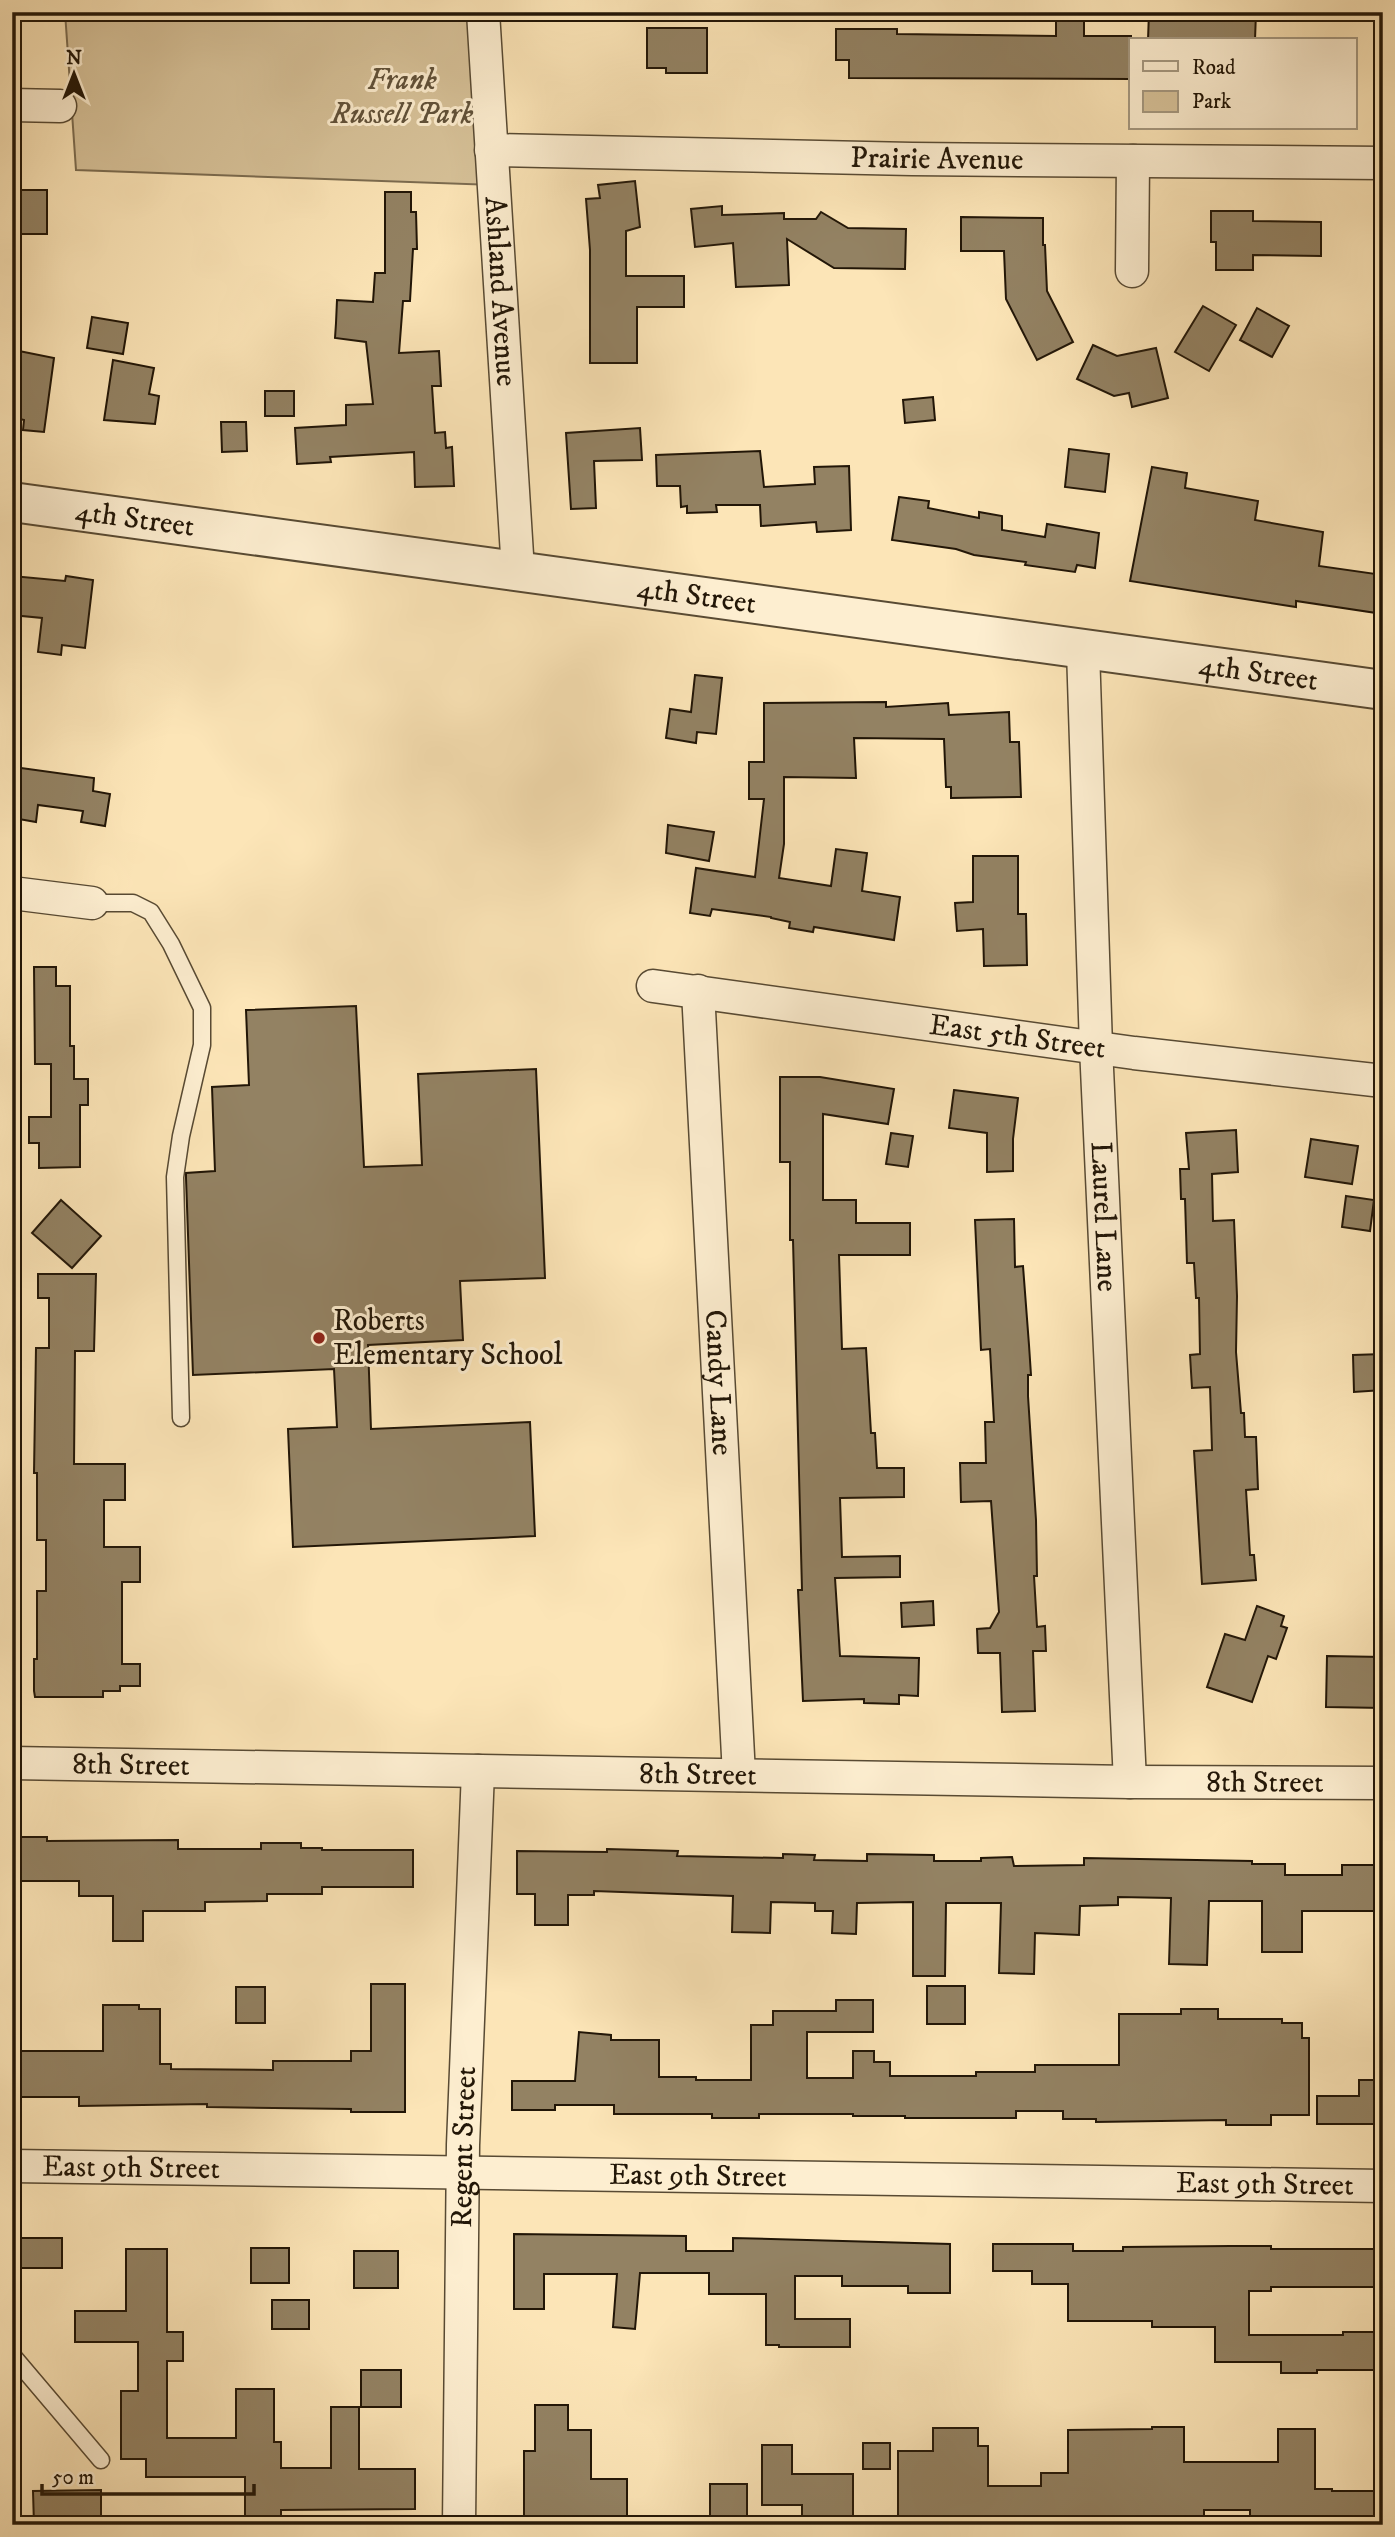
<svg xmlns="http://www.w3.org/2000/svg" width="1395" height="2537" viewBox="0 0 1395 2537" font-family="'IM FELL DW Pica',serif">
<rect width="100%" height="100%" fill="#fce5b7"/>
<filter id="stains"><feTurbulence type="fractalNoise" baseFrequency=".00286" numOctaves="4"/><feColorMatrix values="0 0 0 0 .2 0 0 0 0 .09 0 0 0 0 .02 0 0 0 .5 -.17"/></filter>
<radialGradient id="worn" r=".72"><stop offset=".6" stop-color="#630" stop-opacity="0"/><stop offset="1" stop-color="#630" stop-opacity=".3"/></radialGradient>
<!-- green -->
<polygon fill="#d7c299" stroke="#7c6c50" stroke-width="2" points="65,12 483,12 494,185 76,170"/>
<!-- building -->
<g fill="#938263" stroke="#221607" stroke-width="2">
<polygon points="1149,12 1256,12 1255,40 1148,40"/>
<polygon points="1056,17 1084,17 1084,36 1131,36 1131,79 849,78 849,60 836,60 836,29 897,29 897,34 1056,36"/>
<polygon points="647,28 707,28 707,73 666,73 666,68 647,68"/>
<polygon points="635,181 640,227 626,231 626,276 684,276 684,307 637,307 637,363 590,363 590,250 586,199 600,198 598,185"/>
<rect x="12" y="190" width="35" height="44"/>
<polygon points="385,192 411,192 411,212 416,212 417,249 413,249 410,301 403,301 399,353 439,351 441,386 432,386 435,433 445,432 446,448 452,447 454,486 415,487 414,452 330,457 331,462 297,464 295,428 346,425 346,405 373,404 366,342 335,338 336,323 337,300 373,302 375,273 385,273"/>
<polygon points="722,206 722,215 784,213 784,219 816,219 821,212 848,228 906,229 905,269 834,268 787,239 789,285 736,287 733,243 695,247 691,209"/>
<polygon points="1211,211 1253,211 1253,221 1321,222 1321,256 1253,255 1253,270 1216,270 1216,242 1211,242"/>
<polygon points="961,217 1043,218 1043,245 1045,245 1047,291 1073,342 1037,360 1006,299 1004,251 961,251"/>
<polygon points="1203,306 1236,325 1209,371 1175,352"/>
<polygon points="1257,308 1289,326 1272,357 1240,340"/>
<polygon points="92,317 128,323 123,354 87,348"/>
<polygon points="1093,345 1117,356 1156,348 1168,398 1132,407 1129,393 1114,396 1077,379"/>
<polygon points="19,351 54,358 44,432 23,430 24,420 12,417 12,387"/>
<polygon points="113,360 154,368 149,394 159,396 155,424 104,420"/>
<rect x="265" y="391" width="29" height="25"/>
<polygon points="933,397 935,420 905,423 903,400"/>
<polygon points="221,422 246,422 247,451 222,452"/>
<polygon points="640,428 642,460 594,461 596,508 571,509 566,433"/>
<polygon points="1069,449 1109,454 1105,492 1065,487"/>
<polygon points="760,451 764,487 815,484 814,467 849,466 851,530 817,532 816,522 761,526 760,505 716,505 717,512 687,513 687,506 681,507 680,486 657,486 656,455"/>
<polygon points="1152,467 1187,473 1185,488 1258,501 1255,520 1323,532 1319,566 1383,575 1383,614 1296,601 1296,607 1130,581"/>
<polygon points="899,497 929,501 928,508 979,518 979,512 1002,516 1002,530 1045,537 1047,524 1099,533 1095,568 1077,565 1075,572 1025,565 1026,562 974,555 956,549 892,540"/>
<polygon points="12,576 65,581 66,576 93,580 85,648 62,645 61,655 38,652 42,618 12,615"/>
<polygon points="695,675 722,678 716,734 697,732 696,743 666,738 670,709 691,712"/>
<polygon points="886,702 886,707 948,703 949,715 1009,712 1010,742 1019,742 1021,797 951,798 951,787 946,787 944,739 854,738 856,778 784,777 784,844 779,878 831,886 836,849 867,853 862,891 900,897 894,940 814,927 813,932 789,928 790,922 771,918 771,917 712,909 710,916 690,913 696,868 755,877 764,799 749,799 749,762 764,762 764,703"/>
<polygon points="21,768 94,778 93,791 110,794 105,826 81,822 83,811 38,805 36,822 13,818"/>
<polygon points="668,825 714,832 709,861 666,853"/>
<polygon points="973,856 1018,856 1018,914 1026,914 1027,965 984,966 983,929 957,931 955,903 973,902"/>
<polygon points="34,967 56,967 56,986 70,986 70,1046 74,1046 74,1079 88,1079 88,1105 80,1105 80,1167 39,1168 39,1143 29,1143 29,1117 51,1117 51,1064 35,1064"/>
<polygon points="356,1006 364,1167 422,1165 418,1074 536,1069 545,1278 460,1281 463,1340 368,1345 371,1429 530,1422 535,1536 293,1547 288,1429 337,1427 334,1369 193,1375 186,1178 186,1173 215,1171 212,1087 249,1085 246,1010"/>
<polygon points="780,1077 820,1077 894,1089 888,1124 823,1114 823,1200 856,1200 856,1223 910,1223 910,1255 839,1255 842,1349 866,1348 871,1433 875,1433 877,1468 904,1468 904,1497 840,1498 842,1557 900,1556 900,1577 835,1578 840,1656 919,1658 918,1696 899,1695 899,1704 864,1703 864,1699 803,1701 798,1590 802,1590 793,1240 790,1240 790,1162 780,1162"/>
<polygon points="954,1090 1018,1098 1013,1139 1013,1171 987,1172 987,1133 949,1128"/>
<polygon points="1236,1130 1238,1172 1212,1174 1213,1221 1234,1220 1237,1296 1236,1352 1241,1413 1244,1413 1245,1437 1256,1437 1258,1489 1246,1490 1250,1555 1254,1555 1256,1580 1202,1584 1194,1451 1212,1450 1210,1387 1192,1388 1190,1355 1200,1354 1199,1298 1196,1298 1194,1263 1187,1263 1185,1199 1181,1199 1180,1169 1189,1169 1186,1133"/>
<polygon points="891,1133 913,1136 908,1167 886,1164"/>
<polygon points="1311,1139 1358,1146 1352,1184 1305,1177"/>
<polygon points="1346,1196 1374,1200 1370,1231 1342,1227"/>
<polygon points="61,1200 101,1236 72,1268 32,1233"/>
<polygon points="1014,1219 1015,1267 1023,1266 1029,1345 1031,1375 1028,1375 1028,1396 1036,1520 1037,1576 1034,1576 1037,1627 1045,1626 1046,1651 1033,1651 1035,1711 1002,1712 1000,1653 978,1653 977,1629 990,1628 999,1612 991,1501 961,1502 960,1463 986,1463 985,1422 994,1422 990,1349 981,1350 975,1220"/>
<polygon points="38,1274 96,1274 94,1351 75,1351 74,1464 125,1464 125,1500 104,1500 104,1547 140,1547 140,1582 122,1582 122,1664 140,1664 140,1686 120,1686 120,1691 103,1691 103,1697 35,1697 34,1691 34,1659 37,1659 37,1591 46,1591 46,1540 37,1540 37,1473 34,1473 36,1348 49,1348 49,1298 38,1298"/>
<polygon points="1383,1354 1383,1390 1354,1392 1353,1355"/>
<polygon points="933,1601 934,1625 902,1627 901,1603"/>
<polygon points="1257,1606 1284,1616 1281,1626 1287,1628 1276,1659 1268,1656 1252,1702 1207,1687 1225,1634 1245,1640"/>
<polygon points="1327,1656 1383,1657 1383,1708 1326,1707"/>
<polygon points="12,1837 47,1837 47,1841 178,1840 178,1849 261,1849 261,1843 301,1843 301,1848 322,1848 322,1850 413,1850 413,1887 322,1887 322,1894 267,1894 267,1901 205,1902 205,1911 143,1911 143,1941 113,1941 113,1896 79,1896 79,1881 12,1881"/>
<polygon points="607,1849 678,1851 677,1856 783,1858 783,1854 815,1855 814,1860 867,1861 867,1854 934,1855 934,1861 981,1861 981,1858 1012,1857 1014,1866 1084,1865 1084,1858 1252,1861 1252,1864 1285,1864 1285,1875 1342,1875 1342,1865 1379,1865 1379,1911 1302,1911 1302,1952 1262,1952 1262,1901 1209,1901 1207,1965 1169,1964 1171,1898 1118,1897 1118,1905 1080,1906 1079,1935 1035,1933 1034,1974 999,1973 1001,1903 946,1903 945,1976 913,1976 913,1902 857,1903 856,1934 832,1933 833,1911 815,1911 815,1903 771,1902 770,1933 732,1932 733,1896 594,1891 594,1895 568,1895 568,1925 535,1925 535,1894 517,1894 517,1851 607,1852"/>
<polygon points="371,1984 405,1984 405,2112 351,2112 351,2109 207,2107 207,2104 79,2106 79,2097 12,2097 12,2051 103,2051 103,2005 139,2005 139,2009 160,2009 160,2064 171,2064 171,2069 273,2070 273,2061 351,2061 351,2051 371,2051"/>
<rect x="927" y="1986" width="38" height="38"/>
<rect x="236" y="1987" width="29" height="36"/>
<polygon points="836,2000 873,2000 873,2032 807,2032 807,2078 853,2078 853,2051 874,2051 874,2062 890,2062 890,2076 976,2076 976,2072 1035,2072 1035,2065 1119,2065 1119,2014 1181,2014 1181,2009 1218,2009 1218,2019 1282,2019 1282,2023 1302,2023 1302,2038 1309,2038 1309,2115 1271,2115 1271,2125 1226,2125 1226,2120 1096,2122 1096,2119 1063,2119 1063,2111 1016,2111 1016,2118 905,2118 905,2116 853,2116 853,2114 759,2114 759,2118 712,2118 712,2114 614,2114 614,2105 555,2105 555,2110 512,2110 512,2081 575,2081 579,2032 611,2035 611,2040 659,2040 659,2077 696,2077 696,2080 751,2080 751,2025 773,2025 773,2011 836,2011"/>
<polygon points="1359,2080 1383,2080 1381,2124 1317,2124 1317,2096 1359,2096"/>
<polygon points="514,2234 686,2236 686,2251 733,2251 733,2238 950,2244 950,2293 908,2293 908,2286 842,2286 842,2276 795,2276 795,2319 850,2319 850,2347 779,2347 779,2345 766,2345 766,2294 709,2294 709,2273 640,2273 635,2329 613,2327 617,2274 544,2274 544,2309 514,2309"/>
<rect x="12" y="2238" width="50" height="30"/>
<polygon points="993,2244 1073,2244 1073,2251 1123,2251 1123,2247 1230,2246 1271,2246 1271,2249 1383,2249 1383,2287 1271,2287 1271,2291 1249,2291 1249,2335 1343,2335 1343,2332 1379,2332 1379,2370 1317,2370 1317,2373 1281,2373 1281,2362 1215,2362 1215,2327 1152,2327 1152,2321 1068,2321 1068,2284 1032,2284 1032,2271 993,2271"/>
<rect x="251" y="2248" width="38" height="35"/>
<polygon points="126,2249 167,2249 167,2332 183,2332 183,2361 167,2361 167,2438 236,2438 236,2389 274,2389 274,2442 281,2442 281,2468 331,2468 331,2407 359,2407 359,2469 415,2469 415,2509 281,2510 281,2516 245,2516 245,2477 146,2477 146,2459 121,2459 121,2391 138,2391 138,2342 75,2342 75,2311 126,2311"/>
<rect x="354" y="2251" width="44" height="37"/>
<rect x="272" y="2300" width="37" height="29"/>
<rect x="361" y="2370" width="40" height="37"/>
<polygon points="535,2405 568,2405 568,2430 591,2430 591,2479 627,2479 627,2517 524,2516 524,2451 535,2451"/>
<polygon points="1152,2427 1184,2427 1184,2462 1278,2462 1278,2429 1315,2429 1315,2489 1332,2489 1332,2491 1383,2491 1383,2525 1250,2525 1250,2510 1204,2510 1204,2525 898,2522 898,2451 933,2451 933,2428 978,2428 978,2446 988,2446 988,2486 1041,2486 1041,2473 1068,2473 1068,2430 1152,2429"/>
<rect x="863" y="2443" width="27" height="26"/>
<polygon points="762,2445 792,2445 792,2474 853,2474 853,2522 802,2522 802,2505 762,2505"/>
<rect x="710" y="2484" width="37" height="34"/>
<polygon points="101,2490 101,2525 34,2525 33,2491"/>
</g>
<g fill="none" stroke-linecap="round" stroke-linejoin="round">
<!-- service casing -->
<g stroke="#584a33" stroke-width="19">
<g id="service">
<polyline points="92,903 133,903 151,912 171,944 202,1008 202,1045 181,1136 175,1177 181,1418"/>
<polyline points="12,2355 101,2460"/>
</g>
</g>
<!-- minor casing -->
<g stroke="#584a33" stroke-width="35">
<g id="minor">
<path id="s1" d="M483,12L518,571"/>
<polyline points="12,105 60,106"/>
<path id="s2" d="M491,150L912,159L1383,163"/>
<polyline points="1132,271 1133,161"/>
<path id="s3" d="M1083,650L1096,1047L1130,1782"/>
<polyline points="12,893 92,903"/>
<path id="s4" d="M653,986L1134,1053L1383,1081"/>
<path id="s5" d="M698,991L739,1775"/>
<path id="s6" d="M12,1763L1130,1782L1383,1783"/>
<path id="s7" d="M12,2166L1383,2186"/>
<path id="s8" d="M459,2525L463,2145L478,1771"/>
</g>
</g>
<!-- tertiary casing -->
<g stroke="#584a33" stroke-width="42">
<g id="tertiary">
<path id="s9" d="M12,502L1383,690"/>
</g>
</g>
<!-- service -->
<use href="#service" stroke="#fdeed0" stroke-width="16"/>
<!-- minor -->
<use href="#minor" stroke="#fdeed0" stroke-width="32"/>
<!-- tertiary -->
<use href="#tertiary" stroke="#fdeed0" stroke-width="38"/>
</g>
<!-- markers -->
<circle fill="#8f2418" stroke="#fdeed0" stroke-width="2.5" cx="319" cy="1338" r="7"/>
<g text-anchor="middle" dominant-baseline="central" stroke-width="6" stroke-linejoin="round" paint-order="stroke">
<!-- park labels -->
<g font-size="30" font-style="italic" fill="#61523a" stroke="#fdeed0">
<text x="402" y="80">Frank<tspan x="402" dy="34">Russell Park</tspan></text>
</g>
<!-- street labels -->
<g font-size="30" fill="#221607" stroke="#fdeed0">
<text stroke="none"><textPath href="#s2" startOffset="446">Prairie Avenue</textPath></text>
<text stroke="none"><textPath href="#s1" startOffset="280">Ashland Avenue</textPath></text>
<text stroke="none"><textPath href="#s9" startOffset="124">4th Street</textPath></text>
<text stroke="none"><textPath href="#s9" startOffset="691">4th Street</textPath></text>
<text stroke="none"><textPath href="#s9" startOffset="1258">4th Street</textPath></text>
<text stroke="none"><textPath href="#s4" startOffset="368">East 5th Street</textPath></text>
<text stroke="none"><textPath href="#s3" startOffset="567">Laurel Lane</textPath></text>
<text stroke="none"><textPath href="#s5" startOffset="392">Candy Lane</textPath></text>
<text stroke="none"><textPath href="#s6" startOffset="119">8th Street</textPath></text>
<text stroke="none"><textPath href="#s6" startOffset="686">8th Street</textPath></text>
<text stroke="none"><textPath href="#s6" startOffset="1253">8th Street</textPath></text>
<text stroke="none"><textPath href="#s8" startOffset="378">Regent Street</textPath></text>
<text stroke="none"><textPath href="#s7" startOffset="119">East 9th Street</textPath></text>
<text stroke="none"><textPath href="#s7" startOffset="686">East 9th Street</textPath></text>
<text stroke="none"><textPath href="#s7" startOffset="1253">East 9th Street</textPath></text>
</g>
<!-- poi labels -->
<g font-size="30" fill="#221607" stroke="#fdeed0" text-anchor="start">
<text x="333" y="1321">Roberts<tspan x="333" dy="34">Elementary School</tspan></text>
</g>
</g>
<!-- margin -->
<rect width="1395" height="2537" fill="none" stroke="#fce5b7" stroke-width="42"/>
<rect x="14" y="14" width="1367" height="2509" fill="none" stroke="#221607" stroke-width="3.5"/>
<rect x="21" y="21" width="1353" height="2495" fill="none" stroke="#221607" stroke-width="2"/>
<!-- legend -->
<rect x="1129" y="38" width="228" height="91" fill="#fdeed0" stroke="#a59880" stroke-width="2"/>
<rect x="1143" y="61" width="35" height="10" fill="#fdeed0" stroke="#a59880" stroke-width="2"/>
<text x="1192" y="74" font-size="21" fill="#221607">Road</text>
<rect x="1143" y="91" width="35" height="21" fill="#d7c299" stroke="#a59880" stroke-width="2"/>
<text x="1192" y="108" font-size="21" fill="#221607">Park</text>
<!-- north arrow -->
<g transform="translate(74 74)" stroke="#fdeed0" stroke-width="5" paint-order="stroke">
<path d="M0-5L12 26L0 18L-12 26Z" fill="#221607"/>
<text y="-10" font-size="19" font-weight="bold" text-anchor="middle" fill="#221607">N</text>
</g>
<!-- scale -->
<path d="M42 2484v10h212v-10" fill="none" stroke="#221607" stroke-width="3.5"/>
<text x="52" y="2484" font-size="21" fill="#221607" stroke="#fdeed0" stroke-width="5" paint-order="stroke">50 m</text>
<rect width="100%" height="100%" filter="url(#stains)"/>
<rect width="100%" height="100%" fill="url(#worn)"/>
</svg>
